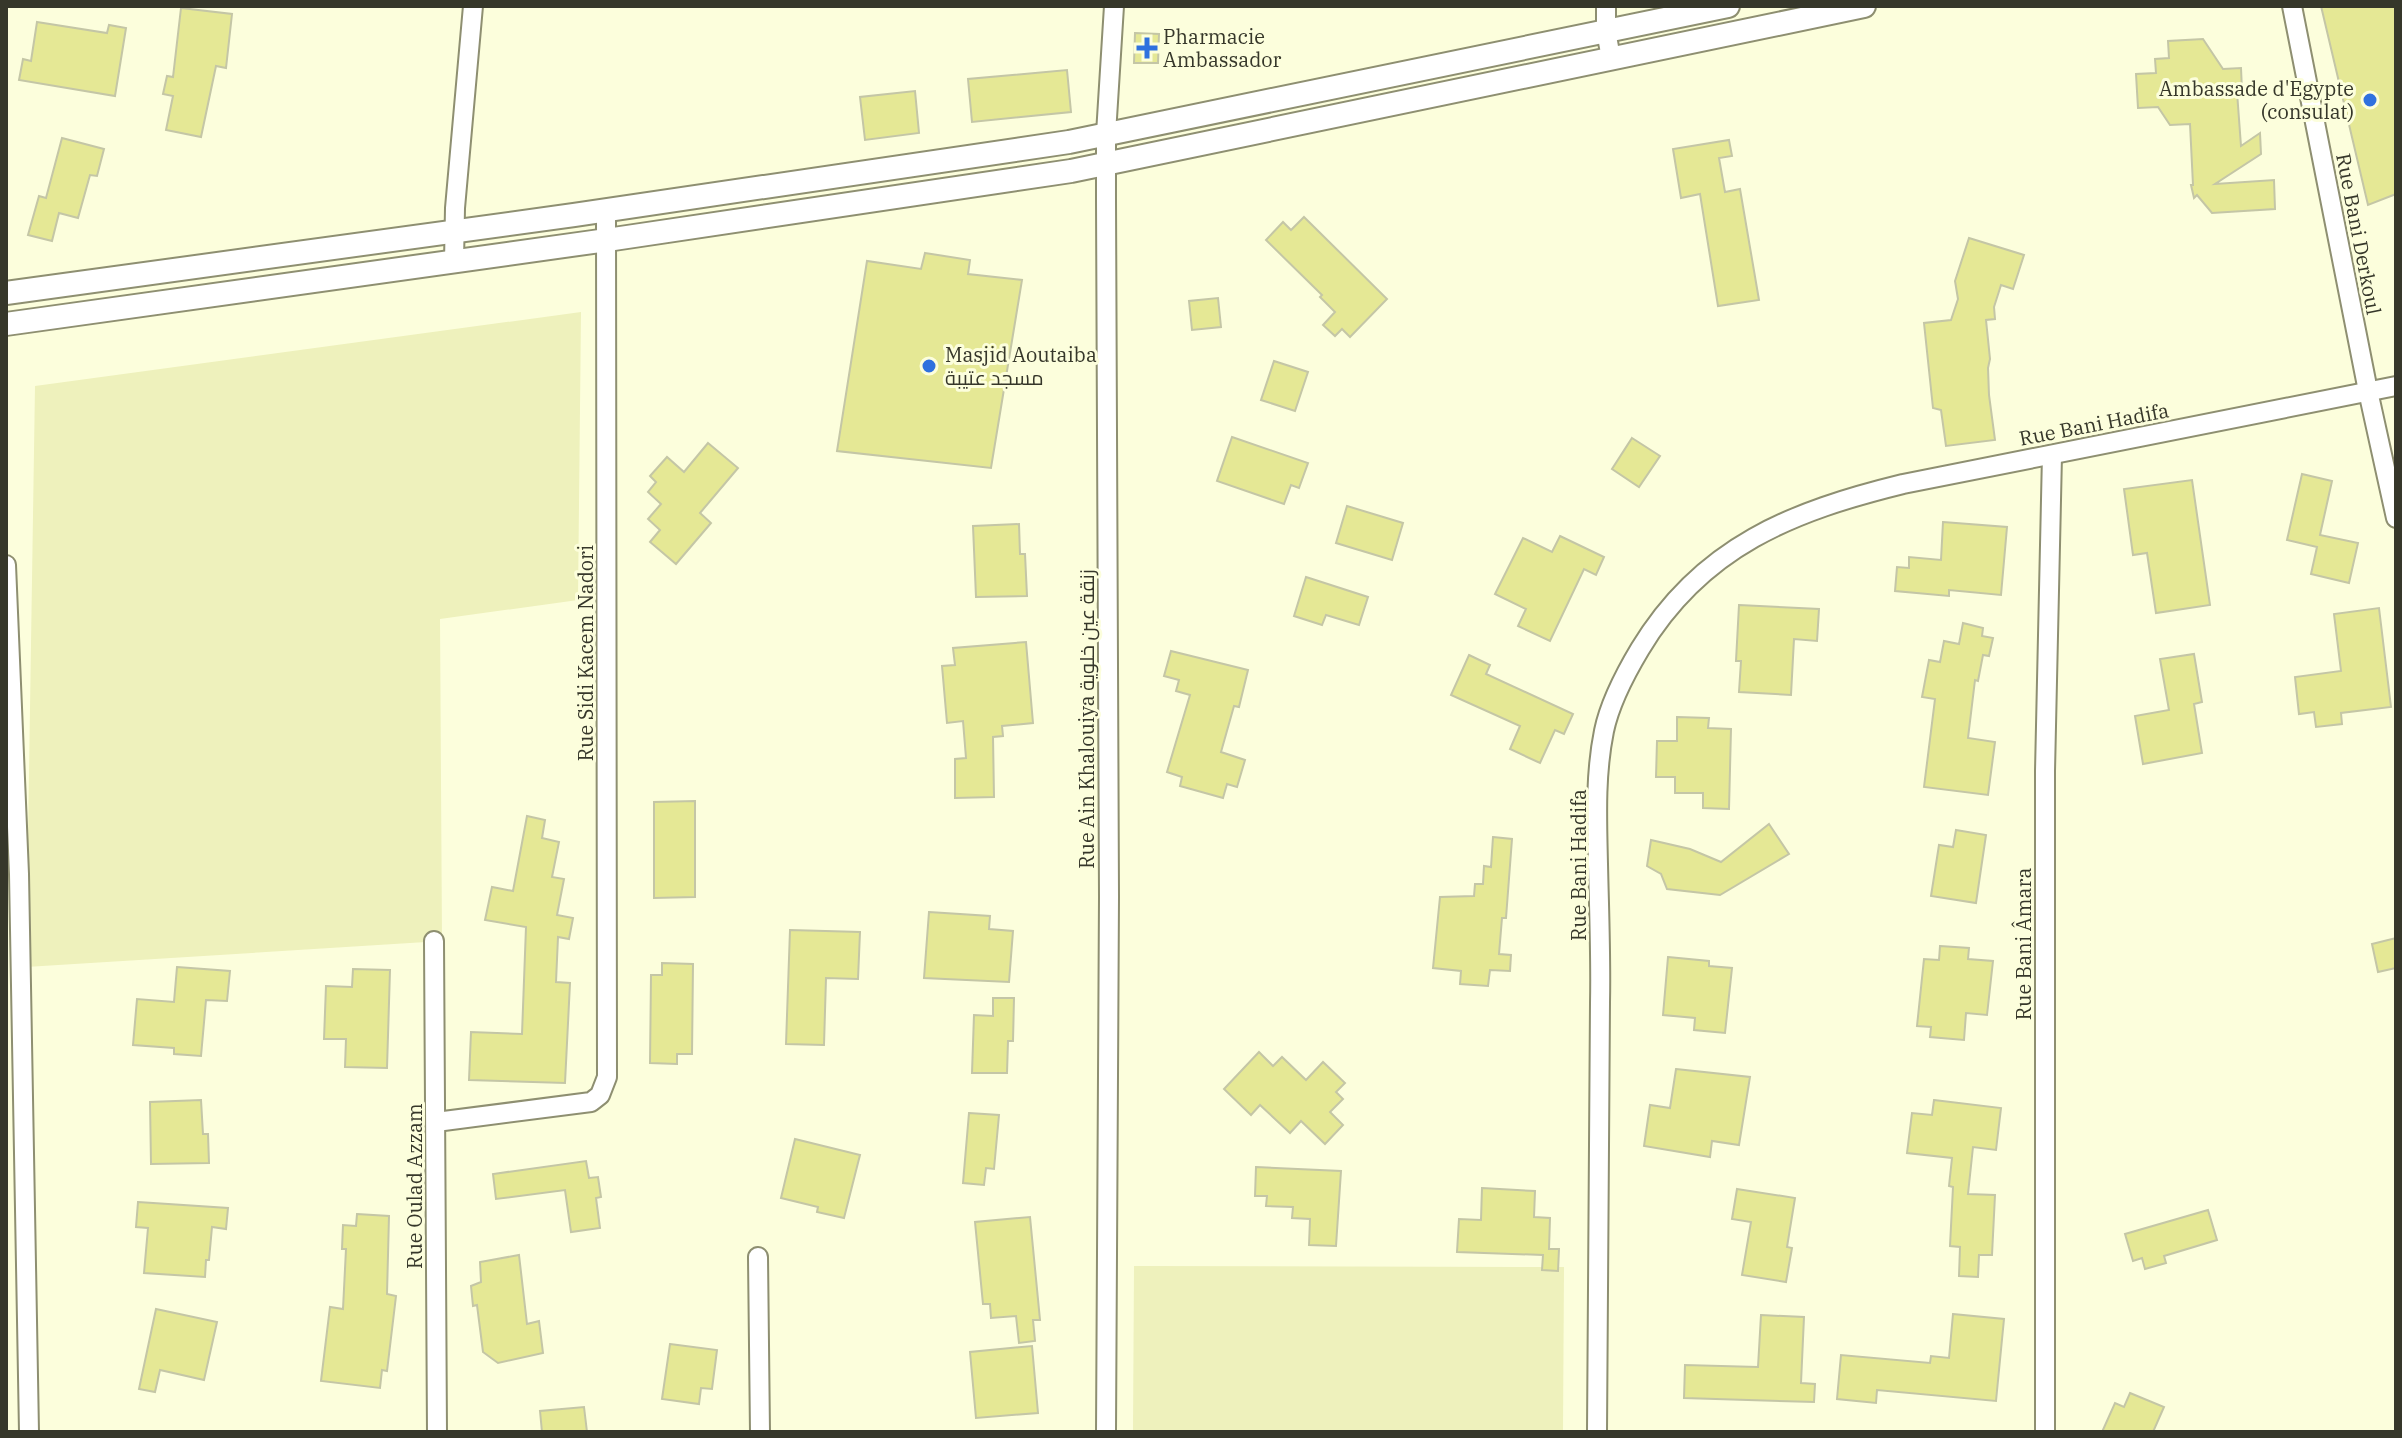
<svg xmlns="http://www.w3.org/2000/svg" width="2402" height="1438" viewBox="0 0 2402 1438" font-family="'IBM Plex Serif',Cairo,serif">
<rect width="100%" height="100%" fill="#fcfedc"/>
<!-- green -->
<g fill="#eef1bc">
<polygon points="581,312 578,600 440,619 442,941 26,967 35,386"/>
<polygon points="1134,1266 1564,1267 1563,1432 1133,1432"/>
</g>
<!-- building -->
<g fill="#e5e895" stroke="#c4c6a6" stroke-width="2">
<polygon points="2321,6 2396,6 2396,194 2368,205"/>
<polygon points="181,8 232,14 226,68 216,66 201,137 166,130 173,96 163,94 167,76 173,77"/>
<polygon points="37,22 107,33 109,25 126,28 115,96 19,80 23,59 31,61"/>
<polygon points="1135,33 1159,34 1158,63 1134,63"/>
<polygon points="2203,39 2223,69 2241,68 2242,91 2237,92 2241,146 2260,133 2261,154 2215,184 2274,180 2275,209 2212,213 2197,195 2194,198 2191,185 2193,185 2190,124 2170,125 2158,107 2138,108 2136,74 2156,73 2155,59 2169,58 2168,41"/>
<polygon points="1067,70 1071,112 972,122 968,79"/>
<polygon points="915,91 919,133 865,140 860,97"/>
<polygon points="62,138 104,149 97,176 90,175 78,218 59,213 52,241 28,235 39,196 46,198"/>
<polygon points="1729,140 1732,156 1719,158 1725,192 1740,189 1759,300 1718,306 1700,194 1681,198 1673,149"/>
<polygon points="1304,217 1387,299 1350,337 1342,329 1335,336 1323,325 1335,312 1320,297 1322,295 1266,240 1283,222 1291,230"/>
<polygon points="1969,238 2024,255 2013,289 2001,285 1994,307 1995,319 1986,320 1990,359 1988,368 1989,395 1995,440 1946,446 1941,410 1933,408 1924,323 1951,320 1958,299 1955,281"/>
<polygon points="925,253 970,260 968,274 1022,280 991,468 837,451 867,261 921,269"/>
<polygon points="1218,298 1221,327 1192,330 1189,301"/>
<polygon points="1274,361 1308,372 1295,411 1261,400"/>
<polygon points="1232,437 1308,463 1299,488 1291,485 1284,504 1217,481"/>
<polygon points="1632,438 1660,456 1639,487 1612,469"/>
<polygon points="708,443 738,468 700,513 711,523 676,564 650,542 660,530 648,519 661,504 648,492 656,482 650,476 667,457 684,472"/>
<polygon points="2302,474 2332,481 2320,535 2358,543 2349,583 2311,574 2317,547 2287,540"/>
<polygon points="2192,480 2210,605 2156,613 2147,553 2133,555 2124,489"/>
<polygon points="1347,506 1403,523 1392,560 1336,543"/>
<polygon points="1943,522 2007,527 2001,595 1949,590 1949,596 1895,591 1897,567 1909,568 1909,557 1941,560"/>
<polygon points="1019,524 1020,554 1025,554 1027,596 976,597 973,526"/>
<polygon points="1560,536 1604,557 1596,575 1584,569 1550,641 1518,626 1526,609 1495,594 1523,538 1552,552"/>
<polygon points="1306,577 1368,597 1359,625 1326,615 1322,625 1294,616"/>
<polygon points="1739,605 1819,609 1817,641 1794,639 1791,695 1739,692 1741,661 1736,661"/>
<polygon points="2379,608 2391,707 2341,713 2342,724 2316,727 2314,712 2299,714 2295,677 2341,671 2334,614"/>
<polygon points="1963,623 1983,628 1982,636 1993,638 1989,656 1983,655 1978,681 1975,680 1968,738 1995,742 1988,795 1924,787 1935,699 1922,697 1929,660 1940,662 1944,641 1959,644"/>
<polygon points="1026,642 1033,723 1002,726 1003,736 993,737 994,797 955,798 955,759 966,758 963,721 947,723 942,666 955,665 953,648"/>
<polygon points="1171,651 1248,670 1239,707 1234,706 1221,752 1245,760 1237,787 1227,784 1223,798 1180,786 1182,777 1167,772 1190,695 1176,691 1179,680 1164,676"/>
<polygon points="2194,654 2202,702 2194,704 2202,753 2143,764 2135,716 2169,710 2160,659"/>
<polygon points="1469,655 1490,665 1486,674 1573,714 1564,734 1555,730 1540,763 1510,749 1520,726 1451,695"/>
<polygon points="1677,717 1709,718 1708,728 1731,729 1729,809 1703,808 1703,793 1675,793 1675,777 1656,777 1657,741 1677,741"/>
<polygon points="695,801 695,897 654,898 654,802"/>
<polygon points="527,816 545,820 542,838 559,842 552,877 564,879 557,915 573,918 569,939 558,937 556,982 570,983 565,1083 469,1080 471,1032 522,1034 526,927 485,920 492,887 513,891"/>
<polygon points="1769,824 1789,854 1720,895 1667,889 1661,874 1647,866 1651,840 1690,849 1721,862"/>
<polygon points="1956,830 1986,835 1976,903 1931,896 1939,845 1953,847"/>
<polygon points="1493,837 1512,839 1506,918 1502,918 1499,954 1511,955 1510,971 1490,970 1488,986 1460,984 1461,971 1433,968 1440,897 1474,896 1475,884 1483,884 1484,866 1491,867"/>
<polygon points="929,912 990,916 989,929 1013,931 1009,982 924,978"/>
<polygon points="790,930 860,932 858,979 826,978 824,1045 786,1044"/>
<polygon points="2396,938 2396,968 2378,972 2372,944"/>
<polygon points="1940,946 1969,948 1968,959 1993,961 1987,1015 1966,1013 1964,1040 1930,1037 1931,1027 1917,1026 1924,959 1939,960"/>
<polygon points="1668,957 1709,961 1709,966 1732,968 1725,1033 1694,1030 1695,1018 1663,1015"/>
<polygon points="662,963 693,964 692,1054 677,1054 677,1064 650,1063 651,975 662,975"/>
<polygon points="177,967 230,971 227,1001 206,1000 201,1056 174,1054 174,1048 133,1045 137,999 174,1002"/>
<polygon points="353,969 390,970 387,1068 345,1067 346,1039 324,1039 326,986 352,987"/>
<polygon points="993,998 1014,998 1013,1041 1008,1041 1007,1073 972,1073 974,1015 993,1016"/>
<polygon points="1259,1052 1273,1066 1282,1057 1306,1080 1323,1062 1345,1083 1336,1092 1343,1099 1330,1112 1343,1125 1325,1144 1301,1121 1290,1133 1260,1105 1251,1115 1224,1089"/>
<polygon points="1676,1069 1750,1077 1739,1145 1712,1141 1710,1157 1644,1146 1650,1105 1670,1108"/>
<polygon points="201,1100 203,1134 208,1134 209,1163 151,1164 150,1102"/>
<polygon points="1934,1100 2001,1108 1996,1150 1973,1147 1968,1194 1995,1195 1992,1255 1979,1255 1978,1277 1959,1276 1960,1247 1950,1246 1953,1187 1949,1186 1952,1158 1907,1153 1912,1113 1932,1115"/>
<polygon points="969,1113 999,1115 994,1169 986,1168 984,1185 963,1183"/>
<polygon points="795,1139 860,1155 844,1218 817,1212 818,1207 781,1198"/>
<polygon points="586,1161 589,1178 598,1177 601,1197 596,1198 600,1228 571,1232 565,1190 496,1199 493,1174"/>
<polygon points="1256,1167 1341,1171 1336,1246 1309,1245 1310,1219 1292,1218 1293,1207 1266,1206 1267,1196 1255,1196"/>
<polygon points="1482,1188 1535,1191 1534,1217 1550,1218 1549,1249 1559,1249 1558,1271 1542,1270 1543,1255 1457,1252 1459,1219 1481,1220"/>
<polygon points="1737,1189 1795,1198 1787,1247 1792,1248 1786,1282 1742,1275 1751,1222 1732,1219"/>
<polygon points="138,1202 228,1208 226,1229 212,1227 209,1260 206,1260 205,1277 144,1273 148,1228 136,1227"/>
<polygon points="2208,1210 2217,1240 2164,1256 2166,1263 2145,1269 2142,1258 2133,1261 2125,1234"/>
<polygon points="357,1214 389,1216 387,1294 396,1296 387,1371 382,1370 380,1388 321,1381 330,1307 343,1309 346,1249 342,1249 343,1225 356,1226"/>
<polygon points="1030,1217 1040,1320 1033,1320 1035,1341 1019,1343 1016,1316 991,1318 990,1304 983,1304 975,1222"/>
<polygon points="519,1255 527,1324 539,1321 543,1353 498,1363 483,1352 477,1305 473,1306 471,1286 481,1282 480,1262"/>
<polygon points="156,1309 217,1322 204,1380 160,1370 155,1392 139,1389"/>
<polygon points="1953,1314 2004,1319 1996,1401 1877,1390 1876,1403 1837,1399 1841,1355 1930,1363 1931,1356 1949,1358"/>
<polygon points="1761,1315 1804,1317 1801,1383 1815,1384 1814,1402 1684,1398 1685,1365 1758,1367"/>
<polygon points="670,1344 717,1350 712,1389 701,1388 699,1404 662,1399"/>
<polygon points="1032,1346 1038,1413 976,1418 970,1352"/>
<polygon points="2130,1393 2164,1407 2153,1432 2102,1432 2115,1403 2124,1407"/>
<polygon points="584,1407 587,1432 542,1432 540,1411"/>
</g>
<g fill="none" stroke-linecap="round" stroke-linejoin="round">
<!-- minor casing -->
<g stroke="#8e8f71" stroke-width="22">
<g id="minor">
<polyline points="1606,6 1606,31 1611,58"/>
<polyline points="2292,6 2368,391 2396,518"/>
<polyline points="454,262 455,208 473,6"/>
<polyline points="6,565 19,874 29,1432"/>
<polyline points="434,941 437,1432"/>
<polyline points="436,1122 591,1102 600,1095 607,1077 606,210"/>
<polyline points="758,1257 760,1432"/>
<polyline points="1106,1432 1109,897 1106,199 1106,134 1114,6"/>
<path d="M1597,1432C1598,1289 1599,1146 1600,1003C1601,957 1599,910 1598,864C1597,820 1595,775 1604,731C1610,702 1625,674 1640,649C1702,546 1793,511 1903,484L2396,386"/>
<polyline points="2045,1432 2045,771 2052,455"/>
</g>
</g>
<!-- tertiary casing -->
<g stroke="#8e8f71" stroke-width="26">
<g id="tertiary">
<polyline points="6,293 574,215 1069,142 1728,6"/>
<polyline points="6,324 607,240 1071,171 1864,6"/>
</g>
</g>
<!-- minor -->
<use href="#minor" stroke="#fff" stroke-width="18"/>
<!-- tertiary -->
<use href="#tertiary" stroke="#fff" stroke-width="22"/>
</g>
<!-- markers -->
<g fill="#2f71de" stroke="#fcfedc" stroke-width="3">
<path d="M1143 36h8v8h8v8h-8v8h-8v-8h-8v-8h8z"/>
<circle cx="2370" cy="100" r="8"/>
<circle cx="929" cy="366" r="8"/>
</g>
<g text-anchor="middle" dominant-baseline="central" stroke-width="6" stroke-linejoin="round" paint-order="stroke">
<!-- poi labels -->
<g font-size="20" fill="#36372a" stroke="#fcfedc" text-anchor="start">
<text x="1163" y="36">Pharmacie<tspan x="1163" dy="23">Ambassador</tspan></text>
<text x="2354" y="88" text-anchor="end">Ambassade d'Egypte<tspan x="2354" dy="23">(consulat)</tspan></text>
<text x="945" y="354">Masjid Aoutaiba<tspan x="945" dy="23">مسجد عتيبة</tspan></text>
</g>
<!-- street labels -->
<g font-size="20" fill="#36372a" stroke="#fcfedc">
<text transform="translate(2359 234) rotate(79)">Rue Bani Derkoul</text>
<text transform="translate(2094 424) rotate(-11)">Rue Bani Hadifa</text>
<text transform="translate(585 653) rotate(-90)">Rue Sidi Kacem Nadori</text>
<text transform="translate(1086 719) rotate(-90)">Rue Ain Khalouiya زنقة عين خلوية</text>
<text transform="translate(1578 865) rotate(-90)">Rue Bani Hadifa</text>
<text transform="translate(2023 944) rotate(-90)">Rue Bani Âmara</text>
<text transform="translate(414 1186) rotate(-90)">Rue Oulad Azzam</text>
</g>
</g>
<!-- border -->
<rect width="2402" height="1438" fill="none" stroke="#36372a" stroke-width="16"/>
</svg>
